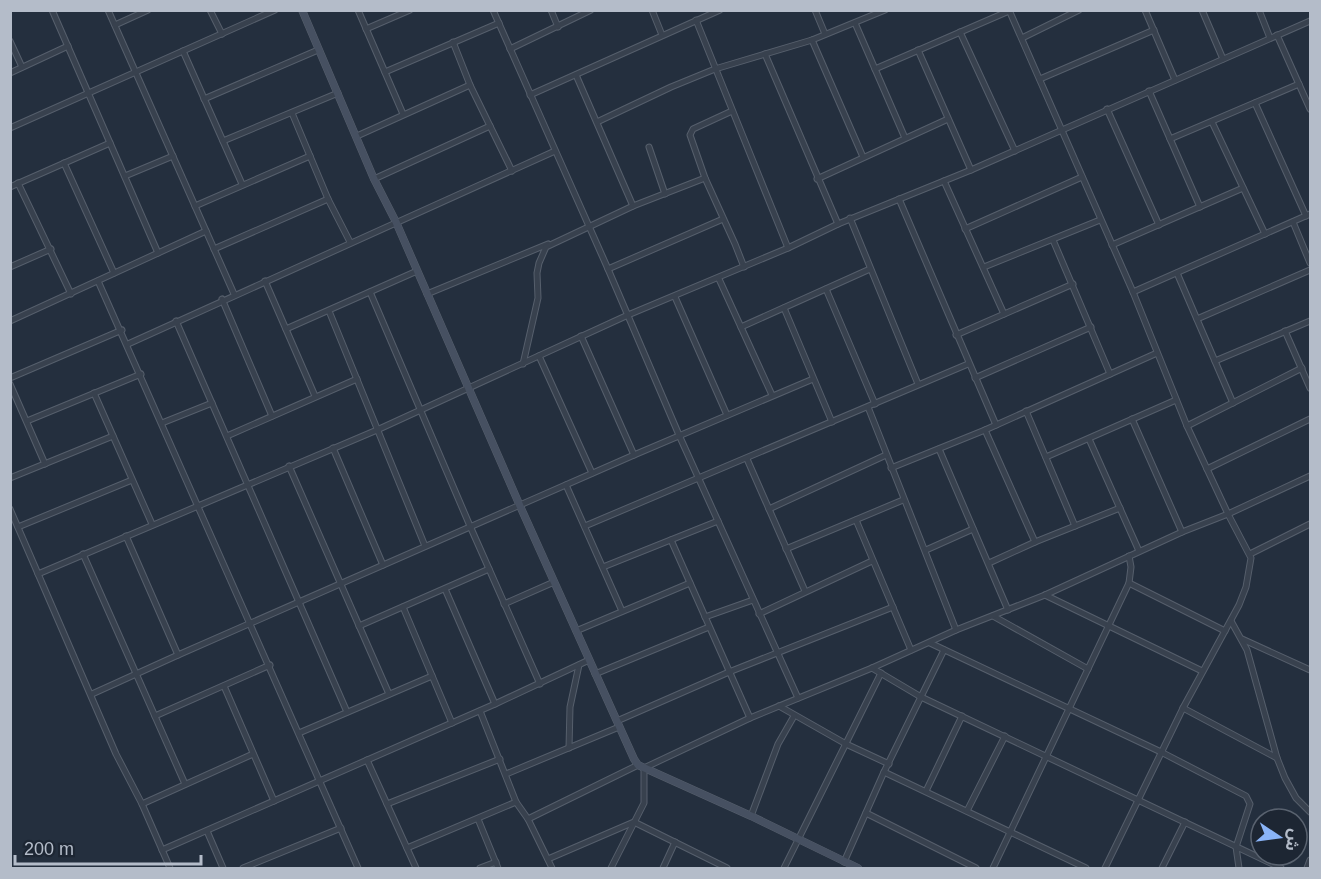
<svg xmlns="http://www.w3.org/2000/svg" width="1321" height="879" viewBox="0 0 1321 879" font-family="Arial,'Noto Sans Arabic',sans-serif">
<rect width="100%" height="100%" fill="#242f3e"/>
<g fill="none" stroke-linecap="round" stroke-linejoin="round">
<!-- street casing -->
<g stroke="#565f6c" stroke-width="7">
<g id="street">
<polyline points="52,10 158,253"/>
<polyline points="108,10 234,294"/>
<polyline points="210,10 222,34"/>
<polyline points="358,10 403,114"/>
<polyline points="493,10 608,269 679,435 798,698"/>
<polyline points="551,10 558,27"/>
<polyline points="652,10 662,35"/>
<polyline points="815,10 825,34"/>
<polyline points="1009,10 1133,292 1187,426 1228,514 1251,558 1246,587 1239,605 1183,708 1105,868"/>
<polyline points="1145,10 1175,80"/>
<polyline points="1202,10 1223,59"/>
<polyline points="1259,10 1270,38"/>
<polyline points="696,20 788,248"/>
<polyline points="855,23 905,138"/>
<polyline points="115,25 148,10"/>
<polyline points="366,29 410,10"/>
<polyline points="960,32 1015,151"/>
<polyline points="1277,35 1310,109"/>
<polyline points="1022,38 1079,10"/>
<polyline points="812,40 863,157"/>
<polyline points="10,41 22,67"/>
<polyline points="453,42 470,85 512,171"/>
<polyline points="510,49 591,10"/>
<polyline points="918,50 971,170"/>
<polyline points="183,51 242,184"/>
<polyline points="765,54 838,224"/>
<polyline points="875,69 1009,11"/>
<polyline points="385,72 499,23"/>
<polyline points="10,73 68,46"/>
<polyline points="576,75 633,206"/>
<polyline points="1040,79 1154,30"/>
<polyline points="1149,91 1200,207"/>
<polyline points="530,95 720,10"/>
<polyline points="204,99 318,50"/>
<polyline points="1255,103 1306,216"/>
<polyline points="1107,109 1159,225"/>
<polyline points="732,111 693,129 690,135 705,178 735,244 744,267"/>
<polyline points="292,113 328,199 350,242"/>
<polyline points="597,122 671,87 715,69 812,40 885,10"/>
<polyline points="1212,122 1265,234"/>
<polyline points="10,128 275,10"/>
<polyline points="357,136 470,85"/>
<polyline points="1170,139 1299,84"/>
<polyline points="223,141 338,93"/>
<polyline points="649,147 665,194"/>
<polyline points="64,163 114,273"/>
<polyline points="125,176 173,156"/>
<polyline points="374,179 490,126"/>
<polyline points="817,179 948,119"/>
<polyline points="944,181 1004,314"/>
<polyline points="18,183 71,294"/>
<polyline points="10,187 110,143"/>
<polyline points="899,199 996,425"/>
<polyline points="195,206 310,156"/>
<polyline points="850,218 918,384"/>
<polyline points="1293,222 1310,263"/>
<polyline points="965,229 1082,177"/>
<polyline points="1053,240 1110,374"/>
<polyline points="1112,245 1243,188"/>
<polyline points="214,249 328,199"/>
<polyline points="10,267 51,249"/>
<polyline points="984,267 1100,220"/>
<polyline points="608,269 723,219"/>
<polyline points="1177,273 1233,403"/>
<polyline points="719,279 772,395"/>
<polyline points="98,281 358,868"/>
<polyline points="265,281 315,396"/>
<polyline points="826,289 875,404"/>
<polyline points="370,292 470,526 540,684"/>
<polyline points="1133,292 1310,214"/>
<polyline points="427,294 548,244"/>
<polyline points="675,297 727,415"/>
<polyline points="222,299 272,416"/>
<polyline points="784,308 832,422"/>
<polyline points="329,311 425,546"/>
<polyline points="1197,319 1310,270"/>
<polyline points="10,321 206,231"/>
<polyline points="176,321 347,712"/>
<polyline points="741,327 870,269"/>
<polyline points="286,329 417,271"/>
<polyline points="1285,331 1310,388"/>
<polyline points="956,335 1073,284"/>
<polyline points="581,336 634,455"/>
<polyline points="128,344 555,151"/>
<polyline points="539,356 592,473"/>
<polyline points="1215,361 1310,321"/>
<polyline points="523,364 538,298 537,273 539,263 546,247 633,206 705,178"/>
<polyline points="10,378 122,330"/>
<polyline points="975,378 1091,327"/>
<polyline points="10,384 45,464"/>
<polyline points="94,393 152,524"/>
<polyline points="868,407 956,630"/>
<polyline points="1026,411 1075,526"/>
<polyline points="1132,419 1182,532"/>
<polyline points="27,421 141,374"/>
<polyline points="162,423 212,403"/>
<polyline points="1187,426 1302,368"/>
<polyline points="985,430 1035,542"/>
<polyline points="227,436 357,379"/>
<polyline points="1089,439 1139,551"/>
<polyline points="333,448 383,565"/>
<polyline points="939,449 1008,610"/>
<polyline points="1046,457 1176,400"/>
<polyline points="747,459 805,591"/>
<polyline points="289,466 389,694"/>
<polyline points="891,468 985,430 1157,353"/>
<polyline points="1207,469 1310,419"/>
<polyline points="10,478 113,436"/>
<polyline points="566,485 622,611"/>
<polyline points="10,509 116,754 142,804 170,868"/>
<polyline points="769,509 886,455"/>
<polyline points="856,520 911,650"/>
<polyline points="585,526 968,364"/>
<polyline points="18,527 132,480"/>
<polyline points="126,536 178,655"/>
<polyline points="671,540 750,718"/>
<polyline points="786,549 903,500"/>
<polyline points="926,550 973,529"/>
<polyline points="83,554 185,784"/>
<polyline points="1250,554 1310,524"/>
<polyline points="989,563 1035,542 1120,508"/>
<polyline points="603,567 718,521"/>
<polyline points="38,574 377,430 628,315 788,248 838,224 971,170 1310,21"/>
<polyline points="1129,583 1225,631"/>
<polyline points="445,589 495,704"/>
<polyline points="1045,595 1202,671"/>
<polyline points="504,604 554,582"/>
<polyline points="403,607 452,723"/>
<polyline points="759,614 872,561"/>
<polyline points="993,616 1088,669"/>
<polyline points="705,617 753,600"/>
<polyline points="1231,621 1247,650 1277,758 1285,778 1296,798 1310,812"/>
<polyline points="359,626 489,569"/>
<polyline points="576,631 690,583"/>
<polyline points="1242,639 1310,670"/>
<polyline points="930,643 1161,752 1246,796 1250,804 1236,847 1239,868"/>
<polyline points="872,668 921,697 1281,868"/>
<polyline points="595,674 709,627"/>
<polyline points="224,686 274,801"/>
<polyline points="92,694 178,655 634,455 813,379"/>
<polyline points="779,706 846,744 889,764"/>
<polyline points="1183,708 1277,758"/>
<polyline points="155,716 270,665"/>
<polyline points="617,721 729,672 893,607"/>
<polyline points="299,733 432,676"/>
<polyline points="569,748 570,707 579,665"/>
<polyline points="367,760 416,868"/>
<polyline points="884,772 1086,868"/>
<polyline points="506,774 619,727"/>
<polyline points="926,791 962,716"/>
<polyline points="516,802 528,819"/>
<polyline points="142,804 253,754"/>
<polyline points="387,804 500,759"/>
<polyline points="967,811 1005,736"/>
<polyline points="866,813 976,868"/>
<polyline points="751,816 778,744 794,716"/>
<polyline points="478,819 498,868"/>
<polyline points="207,831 223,868"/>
<polyline points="407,848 516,802 480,711"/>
<polyline points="162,850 495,704 589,660"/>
<polyline points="548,859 634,822 727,868"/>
<polyline points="844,862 884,772 944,650"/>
<polyline points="243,868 341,828"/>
<polyline points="480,868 496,862"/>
<polyline points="552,868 528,819 638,765"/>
<polyline points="611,868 644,803 644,768 750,718 872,668 956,630 1045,595 1182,532 1228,514 1310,476"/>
<polyline points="663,868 675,842"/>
<polyline points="784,868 881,673"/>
<polyline points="993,868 1129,583 1131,567 1129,556"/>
<polyline points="1162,868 1185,822"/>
<polyline points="1307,868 1310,860"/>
</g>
</g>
<!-- secondary casing -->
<g stroke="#565f6c" stroke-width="8">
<polyline id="secondary" points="302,10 374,179 396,222 520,506 634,759 638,765 751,816 858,868"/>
</g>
<!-- street -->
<use href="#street" stroke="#38414e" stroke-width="5"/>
<!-- secondary -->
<use href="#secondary" stroke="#465061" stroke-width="7"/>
</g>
<!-- border -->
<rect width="1321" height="879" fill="none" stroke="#b4bcc9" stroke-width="24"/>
<!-- north arrow -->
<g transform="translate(1279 837) rotate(103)"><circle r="28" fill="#1d2633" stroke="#59626f" stroke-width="1.5"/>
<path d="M0-4.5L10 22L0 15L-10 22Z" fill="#8ab4f8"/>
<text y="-9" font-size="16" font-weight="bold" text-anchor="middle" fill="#b4bcc9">ش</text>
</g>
<!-- scale -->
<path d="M15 855v9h186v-9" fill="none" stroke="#b4bcc9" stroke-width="3"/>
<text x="24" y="855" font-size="18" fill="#b4bcc9" stroke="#1d2633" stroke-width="4.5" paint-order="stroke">200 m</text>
</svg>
